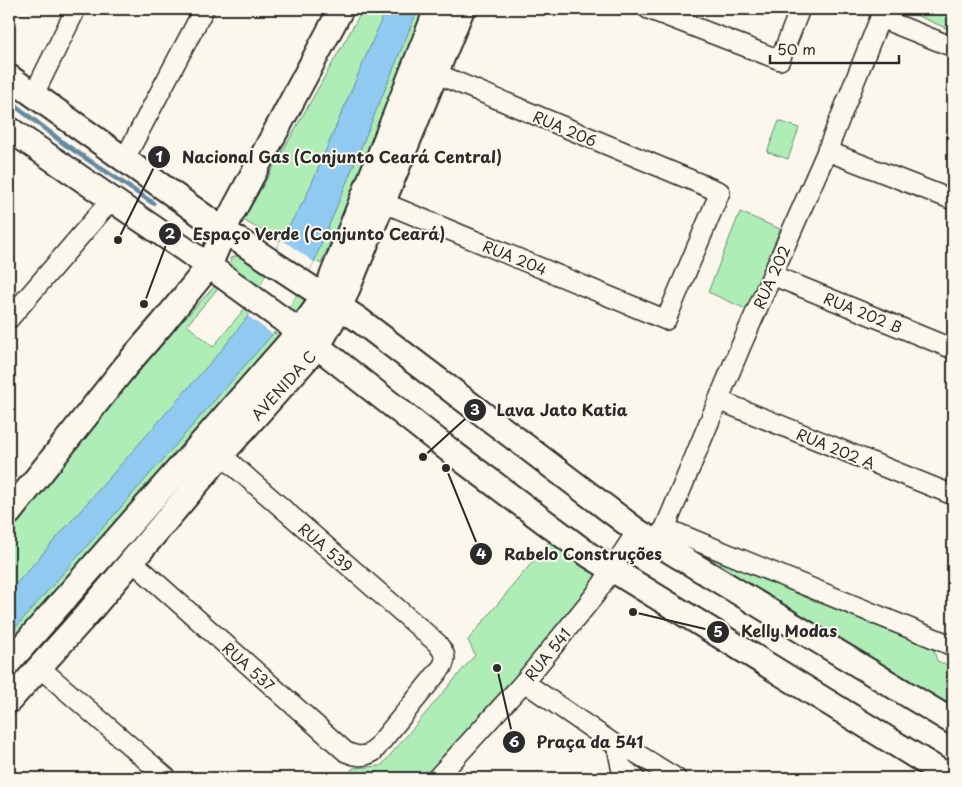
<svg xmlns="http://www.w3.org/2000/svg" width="962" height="787" viewBox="0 0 962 787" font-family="'Playpen Sans',sans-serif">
<rect width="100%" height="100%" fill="#fbf7ec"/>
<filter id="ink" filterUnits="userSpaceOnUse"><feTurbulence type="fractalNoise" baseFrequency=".02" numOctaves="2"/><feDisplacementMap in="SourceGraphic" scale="10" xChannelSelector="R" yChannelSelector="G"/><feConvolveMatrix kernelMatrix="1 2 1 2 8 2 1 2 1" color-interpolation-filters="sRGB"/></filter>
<g filter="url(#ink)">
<!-- green -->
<g fill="#aeeeb6" stroke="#6c8c70" fill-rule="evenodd">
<polygon points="363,9 426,9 352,191 321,264 243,220 264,184"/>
<polygon points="903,9 953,9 953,31 904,10"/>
<polygon points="779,121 799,128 788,159 767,152"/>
<polygon points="740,212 780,229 748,310 708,292"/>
<polygon points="240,255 301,296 305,302 304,308 296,314 290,311 232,267 230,258"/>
<path d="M214,287H221L282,339L9,653V531L158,347ZM219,287L245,308L213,347L187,325Z"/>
<polygon points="552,538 601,572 598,590 435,778 344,778 353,768 381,766 475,655 468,640"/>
<polygon points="713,556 932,644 937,661 953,667 953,710 708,561"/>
</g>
<!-- water -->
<polygon fill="#90caf0" stroke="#688aa1" points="386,9 418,9 314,262 278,328 9,635 9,592 225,346 248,316 281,239 305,199"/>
<!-- pier -->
<polygon fill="#fbf7ec" points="281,239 314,262 278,328 272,334 248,316"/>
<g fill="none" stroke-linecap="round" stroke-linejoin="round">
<!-- stream -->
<polyline stroke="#688aa1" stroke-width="5" points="9,101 66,145 153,203"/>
<!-- minor casing -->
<g stroke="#2b2b2b" stroke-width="22">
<g id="minor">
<polyline points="648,9 780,60 800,9"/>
<polyline points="880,18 953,47"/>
<polyline points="34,94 76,9"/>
<polyline points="827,151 953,200"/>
<polyline points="124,160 204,9"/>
<polyline points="370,197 666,320 720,192 435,73 432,64 430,63"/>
<polyline points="772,275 953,349"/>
<polyline points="9,319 111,200"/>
<polyline points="718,400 953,495"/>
<polyline points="665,528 953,646"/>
<polyline points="654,542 665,528 740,348 827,151 880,18 882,9"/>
<path d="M131,560L346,752C356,756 362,758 373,752L442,667C448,656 444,653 437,643L211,446"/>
<polyline points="39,667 167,778"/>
<polyline points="524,682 617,746 631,750 676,778"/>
<polyline points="617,746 621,767 635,778"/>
<polyline points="437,778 524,682 595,595 637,531"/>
</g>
</g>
<!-- tertiary casing -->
<g stroke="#2b2b2b" stroke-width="28">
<g id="tertiary">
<polyline points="9,77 223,230 358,319 637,531 953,722"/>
<polyline points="9,129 209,266 289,324 453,453 589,555 951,778"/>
<polyline points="9,513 125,367 162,324 209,266 231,215 341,9"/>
<polyline points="9,662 299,332 324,297 437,9"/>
<polyline points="9,701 89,612 221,455 318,346 340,307 462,9"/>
</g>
</g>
<!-- minor -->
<use href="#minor" stroke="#fbf7ec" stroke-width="19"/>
<!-- tertiary -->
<use href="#tertiary" stroke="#fbf7ec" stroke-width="24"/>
</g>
</g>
<g text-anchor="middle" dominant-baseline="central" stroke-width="4" stroke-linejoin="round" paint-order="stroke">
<!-- street labels -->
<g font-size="15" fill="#2b2b2b" stroke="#fbf7ec">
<text transform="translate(565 128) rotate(23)">RUA 206</text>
<text transform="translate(515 257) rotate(22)">RUA 204</text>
<text transform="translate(771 277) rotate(-66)">RUA 202</text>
<text transform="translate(863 312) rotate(22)">RUA 202 B</text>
<text transform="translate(283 385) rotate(-48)">AVENIDA C</text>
<text transform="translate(836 448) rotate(22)">RUA 202 A</text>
<text transform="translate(326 547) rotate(41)">RUA 539</text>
<text transform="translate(547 654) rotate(-51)">RUA 541</text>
<text transform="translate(249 666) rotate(42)">RUA 537</text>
</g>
</g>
<!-- callouts -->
<path fill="none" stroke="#2b2b2b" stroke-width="2" d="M118 240L159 157M144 304L170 234M423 457L475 410M446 468L481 554M633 612L718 632M497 668L514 742"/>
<g fill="#2b2b2b" stroke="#fbf7ec" stroke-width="2">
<circle cx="118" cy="240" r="5"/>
<circle cx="144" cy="304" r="5"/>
<circle cx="423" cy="457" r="5"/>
<circle cx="446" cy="468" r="5"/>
<circle cx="633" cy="612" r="5"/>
<circle cx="497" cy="668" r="5"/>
<circle cx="159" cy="157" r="12"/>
<circle cx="170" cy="234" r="12"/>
<circle cx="475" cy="410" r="12"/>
<circle cx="481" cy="554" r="12"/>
<circle cx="718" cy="632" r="12"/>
<circle cx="514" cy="742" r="12"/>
</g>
<g font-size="15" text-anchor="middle" font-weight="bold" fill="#fff">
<text x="159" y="162">1</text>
<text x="170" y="239">2</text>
<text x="475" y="415">3</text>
<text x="481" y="559">4</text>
<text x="718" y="637">5</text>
<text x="514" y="747">6</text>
</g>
<g font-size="16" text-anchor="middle" font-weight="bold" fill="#2b2b2b" stroke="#fbf7ec" stroke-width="4" stroke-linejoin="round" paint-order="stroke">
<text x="342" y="163">Nacional Gas (Conjunto Ceará Central)</text>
<text x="319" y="240">Espaço Verde (Conjunto Ceará)</text>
<text x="562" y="416">Lava Jato Katia</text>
<text x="583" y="560">Rabelo Construções</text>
<text x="789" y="637">Kelly Modas</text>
<text x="590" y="748">Praça da 541</text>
</g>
<!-- margin -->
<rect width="962" height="787" fill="none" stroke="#fbf7ec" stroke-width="30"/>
<rect x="15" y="15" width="932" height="757" fill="none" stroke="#2b2b2b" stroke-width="2" filter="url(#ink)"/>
<!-- scale -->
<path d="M770 55v8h129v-8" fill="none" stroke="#2b2b2b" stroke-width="2.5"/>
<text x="777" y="55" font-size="15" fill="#2b2b2b" stroke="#fbf7ec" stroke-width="4" paint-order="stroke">50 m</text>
</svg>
